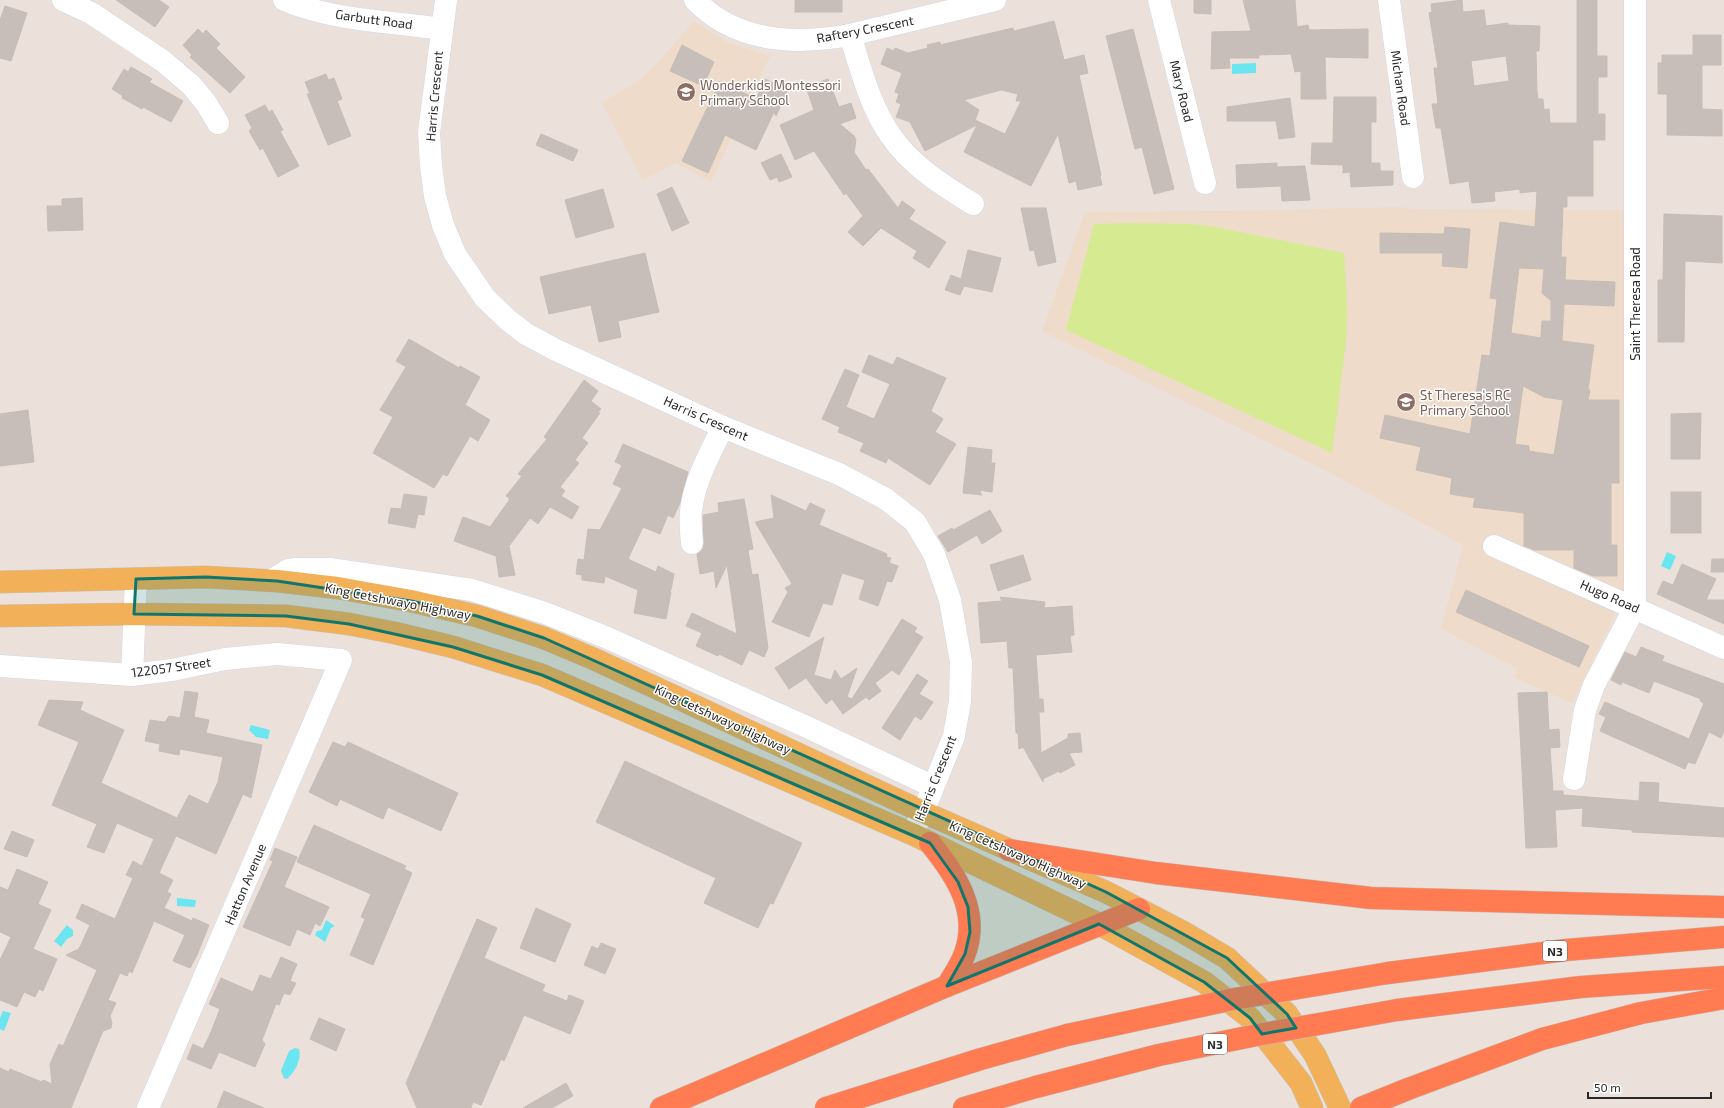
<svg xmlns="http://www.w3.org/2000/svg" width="1724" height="1108" viewBox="0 0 1724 1108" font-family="'Exo 2',sans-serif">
<rect width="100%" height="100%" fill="#ece1da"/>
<!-- education -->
<g fill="#eedbc9">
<polygon points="694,21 729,43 770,56 711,182 676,163 642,180 602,103 637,82 653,68"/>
<polygon points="1401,207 1411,209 1627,210 1627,590 1572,703 1515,678 1517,668 1441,629 1463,545 1328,472 1042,331 1085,212 1223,211"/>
</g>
<!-- pitch -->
<polygon fill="#d6eb91" points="1127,223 1192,224 1215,227 1344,253 1347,307 1346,342 1332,453 1066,330 1094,224"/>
<!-- water -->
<g fill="#6be6f0">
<polygon points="1256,63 1256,73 1232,74 1232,64"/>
<polygon points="1667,552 1676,556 1670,570 1661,566"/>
<polygon points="251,725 270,730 268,739 256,737 249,730"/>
<polygon points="177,898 196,900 195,907 177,906"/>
<polygon points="326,920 335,926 331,928 325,942 315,935 317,931 322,930"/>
<polygon points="67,925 73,930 73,936 67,939 61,947 54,941"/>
<polygon points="3,1011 11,1013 4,1031 0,1029 0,1018"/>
<path d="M295,1048L299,1049C302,1059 295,1072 287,1079L284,1078L281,1071L289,1051Z"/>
</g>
<!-- building -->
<g fill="#c7beba" stroke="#c7bdb4" fill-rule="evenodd">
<polygon points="116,0 159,0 169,7 155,27"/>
<rect x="795" y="0" width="47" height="12"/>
<polygon points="1194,0 1211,0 1211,14 1194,13"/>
<polygon points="1243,0 1295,0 1297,27 1308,25 1309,30 1368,29 1368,58 1325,57 1326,99 1301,99 1301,71 1295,72 1291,54 1259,55 1259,58 1229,58 1230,68 1211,69 1212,32 1251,31"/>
<path d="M1462,0L1463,12L1484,10L1486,26L1508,23V25L1540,26L1539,51H1536L1537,92L1538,99H1543L1544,110L1549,109L1550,123H1577V0H1597V56H1607V77H1598V114H1605V140H1593V196H1567V207H1563L1561,257H1566L1565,280L1615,282L1614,306L1564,304L1562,341L1594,345L1588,390H1590L1588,400H1619V483H1611V545H1617V576H1593L1574,568V550H1535L1524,546V513L1473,507L1475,498L1450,494L1452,478L1416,470L1421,447L1380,438L1385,415L1470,434L1482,355L1490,356L1497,299L1490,298L1500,222L1535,227L1537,191L1520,193V189L1494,192L1495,201L1472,203L1469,181L1450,184L1441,128H1436L1432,104H1438L1434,68H1438L1429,13L1432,12L1431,4ZM1506,56L1509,81L1474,86L1471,61ZM1519,268L1544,269L1542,293L1551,301V321H1542L1541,338L1511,333ZM1523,386L1544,397L1563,400L1554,455L1529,451V446L1515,444Z"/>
<polygon points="5,6 27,13 11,61 0,58 0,20"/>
<path d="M1054,21L1064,60L1084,55L1088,73L1079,75L1101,175L1100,176L1102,185L1078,190L1076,181L1069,183L1058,134L1031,186L964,152L977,125L925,151L910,122L896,117L901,104L896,102L899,94L895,92L902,73L881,64L887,48L894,51L895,48L908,53L928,48L927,45L940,42L941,45L944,44L1013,28L1014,31ZM1001,90L1018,94L1016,101H1021L1005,134L975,120L979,110L964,100Z"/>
<polygon points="198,29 203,34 206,30 220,44 216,48 245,77 230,93 190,57 192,55 183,45"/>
<polygon points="1133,29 1174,189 1154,194 1142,147 1135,149 1106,36"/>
<polygon points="1693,35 1721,35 1721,65 1702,65 1702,109 1722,110 1722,136 1667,135 1667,94 1658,94 1658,63 1662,63 1662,55 1693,55"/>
<polygon points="682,45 714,62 703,86 670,71"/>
<polygon points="131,67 152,79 149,82 183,101 171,122 143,107 142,109 122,98 123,96 112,89 124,69 128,72"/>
<polygon points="326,74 328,80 334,78 342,99 337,101 351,136 328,145 307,94 310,94 305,82"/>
<polygon points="765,79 788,90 776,116 774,112 756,150 725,135 708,173 682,161 720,81 756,99"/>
<polygon points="828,79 839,107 851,103 856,118 840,124 854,136 856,140 854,152 866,170 868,169 898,208 902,201 915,210 909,219 946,242 929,268 913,258 917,251 881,228 863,246 848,232 863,216 846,193 844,195 814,151 795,160 780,125 814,110 806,87"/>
<polygon points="1334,97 1376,97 1376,122 1371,122 1371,163 1380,163 1380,171 1393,171 1393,185 1351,187 1350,172 1343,173 1343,165 1311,164 1312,143 1333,143"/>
<polygon points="1290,98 1295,137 1279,139 1276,121 1227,121 1227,107"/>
<polygon points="265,105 269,112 272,110 283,130 280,131 299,166 278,177 263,148 260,150 249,131 252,128 245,115"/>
<polygon points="541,134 578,150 573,161 536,145"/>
<polygon points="781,154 792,177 779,182 777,177 770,180 761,163"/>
<polygon points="1277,163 1277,167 1305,166 1310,200 1282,201 1281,186 1237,188 1236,165"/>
<polygon points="672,187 689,223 672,231 657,194"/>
<polygon points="603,189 614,227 576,238 565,200"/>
<polygon points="82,198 83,230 48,231 47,206 62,206 62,199"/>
<polygon points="1021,208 1046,208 1056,262 1038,266 1034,250 1030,251"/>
<polygon points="1664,214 1722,216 1722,263 1685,261 1684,342 1658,342 1658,280 1663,280"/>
<polygon points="1445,227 1470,229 1467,268 1442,266 1443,253 1380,253 1380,233 1444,234"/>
<polygon points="968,250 1001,258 992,292 964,286 960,295 945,290 951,275 961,279"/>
<polygon points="645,253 659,312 618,321 621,337 599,342 591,305 549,314 540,277"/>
<polygon points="409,339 459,368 460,366 480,377 465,405 490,420 478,441 470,436 447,476 443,474 434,488 373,453 393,417 380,410 406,367 396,361"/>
<polygon points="869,355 893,365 897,357 946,378 931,411 943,419 935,432 956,444 930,485 888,458 886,463 860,451 864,443 838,432 840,427 822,419 845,369 859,375 846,407 874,419 890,384 862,372"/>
<polygon points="584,380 598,391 591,401 601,409 598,412 600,413 582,438 588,443 575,460 579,463 560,487 565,491 561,496 579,507 572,519 550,507 538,524 530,518 509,546 515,575 499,577 496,556 454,541 463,517 490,527 510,499 506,496 522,476 518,474 547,439 544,437"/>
<polygon points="28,410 34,462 0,466 0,414"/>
<polygon points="1701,413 1700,459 1671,459 1671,414"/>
<polygon points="623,444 688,472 680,503 673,518 668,515 660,534 643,527 628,559 656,572 658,566 674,574 671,590 668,590 671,592 666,619 634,613 638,590 605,576 604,583 582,580 582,575 576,574 578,559 584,560 588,529 600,530 622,488 613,484 622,465 615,462"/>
<polygon points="968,447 992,450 991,463 995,463 992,492 979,490 982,495 963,493"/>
<rect x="1671" y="492" width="30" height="41"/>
<polygon points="404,494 427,497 424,515 418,514 415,528 388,523 391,508 401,509"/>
<polygon points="771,495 806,511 810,503 825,510 819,525 887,554 886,557 891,558 889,563 898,566 892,582 887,581 878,606 859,599 865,580 842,573 832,605 823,603 809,637 772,622 788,592 785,588 792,584 755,522 774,518"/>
<polygon points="744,499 753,549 748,550 752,575 758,574 768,648 764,657 749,650 742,665 719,654 718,656 696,646 702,633 686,626 692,613 737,634 727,565 716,588 714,571 700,574 697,554 703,549 704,542 703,515 719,512 718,503"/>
<polygon points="990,510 1002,531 982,544 977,535 948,552 938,536 952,528 953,530"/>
<polygon points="1023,555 1031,580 998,591 990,565"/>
<polygon points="1712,559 1724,559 1724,572 1711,572"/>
<polygon points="1682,564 1716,579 1706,600 1724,600 1724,624 1657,594 1663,581 1673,585"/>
<polygon points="1466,590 1589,646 1579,667 1456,612"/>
<polygon points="1000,597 1045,602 1044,608 1072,606 1074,635 1070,636 1072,652 1036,655 1039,699 1043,699 1044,712 1039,712 1041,753 1068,738 1068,734 1080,733 1082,752 1069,753 1075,765 1060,773 1059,771 1043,779 1043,782 1023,747 1019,749 1018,733 1016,733 1013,668 1009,668 1007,641 981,643 978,603 1002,601"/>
<polygon points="902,619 917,628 914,632 923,637 899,675 892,670 875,683 881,691 869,700 866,697 843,714 832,699 826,704 806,678 789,689 775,668 824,637 814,675 831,680 835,670 841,679 857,668 847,697 852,699"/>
<polygon points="1641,647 1664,656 1662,661 1724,684 1724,731 1721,738 1709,732 1695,764 1688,762 1685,769 1600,731 1606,717 1599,714 1605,702 1689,739 1704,703 1700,701 1701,699 1654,681 1649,693 1622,682 1621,685 1611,680 1625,652 1636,657"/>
<polygon points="917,674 928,681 919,694 933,702 921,720 915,716 900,740 882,728"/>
<polygon points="185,691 198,693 194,717 209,720 206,733 262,745 251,798 243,794 216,854 176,836 159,873 173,880 167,892 171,894 164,908 192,921 193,918 209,925 197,955 190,968 173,961 185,935 154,921 132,973 129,971 127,976 120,973 108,1000 116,1003 110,1016 112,1023 111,1028 103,1031 71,1108 0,1108 0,1068 9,1072 10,1069 42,1082 43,1080 52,1084 50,1064 59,1044 63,1046 97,970 66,955 79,949 90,925 76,918 82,904 115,919 133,878 126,875 133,861 142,866 154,839 117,823 104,853 87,847 97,824 52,805 79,742 38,725 49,700 83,702 80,710 124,730 101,783 177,818 189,795 208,804 218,782 223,757 180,749 179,755 159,751 160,744 145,741 150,720 165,722 169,716 180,718"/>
<polygon points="1547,692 1549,730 1559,729 1560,747 1550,748 1553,791 1563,791 1563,795 1639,801 1640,782 1659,783 1658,802 1724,808 1724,837 1632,832 1632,830 1582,826 1583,808 1555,810 1557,847 1526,848 1518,693"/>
<polygon points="333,742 345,747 348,742 458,793 441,831 388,807 383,819 340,799 337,806 309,792"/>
<polygon points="625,761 802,843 773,904 770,903 758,928 704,903 716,878 596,822"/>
<polygon points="314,825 406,866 404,869 412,873 373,965 350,955 365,919 361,917 371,894 297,862"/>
<polygon points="12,831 34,840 27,857 4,849"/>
<polygon points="275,848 297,857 284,887 329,907 320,926 315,923 310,935 297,929 290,946 243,927 273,861 270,860"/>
<polygon points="17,869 48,882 38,904 51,910 33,949 57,959 43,991 39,989 35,997 24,992 17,1007 0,1000 0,960 11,937 0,932 0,887 8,890"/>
<polygon points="536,908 571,924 555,962 520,948"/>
<polygon points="477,919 497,928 484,958 545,985 542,991 567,1001 569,995 584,1001 570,1034 524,1015 504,1061 501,1059 481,1105 473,1102 471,1108 417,1108 406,1083"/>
<polygon points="601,943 616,949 605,974 584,965 592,946 598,949"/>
<polygon points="281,957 297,964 290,981 296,983 290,995 284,993 279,1005 276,1004 262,1040 265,1044 255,1067 219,1052 211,1069 187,1059 193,1044 203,1049 211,1032 220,1009 209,1004 221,978 253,992 260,975 271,979"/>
<polygon points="319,1018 345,1029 336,1051 310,1039"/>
<polygon points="566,1083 573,1096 552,1108 523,1108"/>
<polygon points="224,1091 264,1108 217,1108"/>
</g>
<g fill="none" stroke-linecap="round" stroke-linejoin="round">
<!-- minor casing -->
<g stroke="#d0d7e2" stroke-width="23">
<g id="minor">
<polyline points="63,0 91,13 163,61 192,86 206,103 218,123"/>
<path d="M284,0C333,21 389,21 441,29"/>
<polyline points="446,0 429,133 431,166 435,196 443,225 455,254 485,298 508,320 526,334 556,350 723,427 839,474 886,499 915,522 934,554 950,600 961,662 960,701 954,736 923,812 912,834"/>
<path d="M695,0C736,43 795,45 850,35L995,0"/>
<polyline points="1159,0 1205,183"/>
<polyline points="1389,0 1413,177"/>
<path d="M850,35C861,69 870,107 891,136C911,166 943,185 973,204"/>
<path d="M692,543C691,532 690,522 691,511C694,482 710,453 723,427"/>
<polyline points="1494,546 1724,648"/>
<polyline points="272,580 288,570 294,569 330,569 472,590 545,613 603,636 807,727 932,786"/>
<polyline points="0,666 132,675 172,670 225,659 277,654 341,660 148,1108"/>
<polyline points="132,675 136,579"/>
<polyline points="1574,779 1585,710 1594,685 1635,607 1635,0"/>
</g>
</g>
<!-- major casing -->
<g stroke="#c3c3c3" stroke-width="23">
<g id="major">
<polyline points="0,582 206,577 277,581 338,588 411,601 477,616 544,638 594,659 923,812 1106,892 1183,932 1227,958 1287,1014 1315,1055 1340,1108"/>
<polyline points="0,616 134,614 286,616 349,624 395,633 453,647 542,675 912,834 1099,924 1204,982 1250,1018 1301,1083 1312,1108"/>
</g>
</g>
<!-- highway casing -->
<g stroke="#c3c3c3" stroke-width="23">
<g id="highway">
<path d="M930,843C956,875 980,911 965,953C961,965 953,976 947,986"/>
<polyline points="1009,850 1156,873 1371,898 1724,907"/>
<polyline points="1388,973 1566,950 1724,937"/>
<polyline points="1397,1010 1581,987 1724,977"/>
<polyline points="661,1108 947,986 1139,909"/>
<polyline points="826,1108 981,1059 1067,1035"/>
<polyline points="964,1108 1036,1087"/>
<polyline points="1361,1108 1408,1089 1542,1039 1641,1013 1724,998"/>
</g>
</g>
<!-- minor -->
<use href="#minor" stroke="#fff" stroke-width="22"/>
<!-- major -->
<use href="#major" stroke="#f2b159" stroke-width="22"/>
<!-- highway -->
<use href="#highway" stroke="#ff7c52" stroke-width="22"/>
<!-- highway-bridge casing -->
<g stroke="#c3c3c3" stroke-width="23" stroke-linecap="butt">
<g id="highway-bridge">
<polyline points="1067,1035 1234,999 1388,973"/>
<polyline points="1036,1087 1159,1055 1252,1036 1397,1010"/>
</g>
</g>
<!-- highway-bridge -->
<use href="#highway-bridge" stroke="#ff7c52" stroke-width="22"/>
</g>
<!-- marked area -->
<path fill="#0f766e" fill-opacity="0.2" stroke="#0f766e" stroke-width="3" stroke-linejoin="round" d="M206,577L277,581L411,601L477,616L544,638L1106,892L1227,958L1287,1014L1296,1028L1262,1034L1250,1018L1204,982L1099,924L947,986L965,954L970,932L968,907L958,882L930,843L542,675L453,647L349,624L286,616L134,614L136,579Z"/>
<!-- icons -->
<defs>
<g id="school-disc" transform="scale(1)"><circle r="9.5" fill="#8d6e63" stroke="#fff"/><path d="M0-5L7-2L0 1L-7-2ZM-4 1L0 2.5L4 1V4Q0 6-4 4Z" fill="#fff"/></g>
</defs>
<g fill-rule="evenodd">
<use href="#school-disc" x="686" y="92"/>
<use href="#school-disc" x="1406" y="402"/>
</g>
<g text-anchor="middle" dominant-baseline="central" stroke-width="3" stroke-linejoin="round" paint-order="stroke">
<!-- shield labels -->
<g fill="#fff" stroke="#696969" stroke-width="1">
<rect x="1543" y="941" width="24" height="20" rx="3"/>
<rect x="1203" y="1034" width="24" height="20" rx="3"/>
</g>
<g font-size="12" font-weight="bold" fill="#292929">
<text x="1555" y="951">N3</text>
<text x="1215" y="1044">N3</text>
</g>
<!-- street labels -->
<g font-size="13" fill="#292929" stroke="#fff">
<text transform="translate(374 19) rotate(8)">Garbutt Road</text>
<text transform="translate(865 29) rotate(-11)">Raftery Crescent</text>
<text transform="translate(1401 88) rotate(82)">Michan Road</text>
<text transform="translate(1182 91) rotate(76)">Mary Road</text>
<text transform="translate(434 96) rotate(-85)">Harris Crescent</text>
<text transform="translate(1635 304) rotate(-90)">Saint Theresa Road</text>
<text transform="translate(706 418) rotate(24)">Harris Crescent</text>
<text transform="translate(1610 596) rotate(24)">Hugo Road</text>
<text transform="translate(398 601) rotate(11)">King Cetshwayo Highway</text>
<text transform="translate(171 667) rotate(-8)">122057 Street</text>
<text transform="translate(723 719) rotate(25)">King Cetshwayo Highway</text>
<text transform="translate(935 778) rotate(-68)">Harris Crescent</text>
<text transform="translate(1018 854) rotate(24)">King Cetshwayo Highway</text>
<text transform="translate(245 884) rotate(-67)">Hatton Avenue</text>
</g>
<!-- education labels -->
<g font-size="13" fill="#785e54" stroke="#fff" text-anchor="start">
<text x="700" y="85">Wonderkids Montessori<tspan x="700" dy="15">Primary School</tspan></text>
<text x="1420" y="395">St Theresa's RC<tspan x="1420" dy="15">Primary School</tspan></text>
</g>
</g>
<!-- scale -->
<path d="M1588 1092v6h123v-6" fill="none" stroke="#292929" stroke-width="2"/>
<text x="1594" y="1092" font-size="12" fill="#292929" stroke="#ffffff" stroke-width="3" paint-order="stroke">50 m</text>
</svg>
